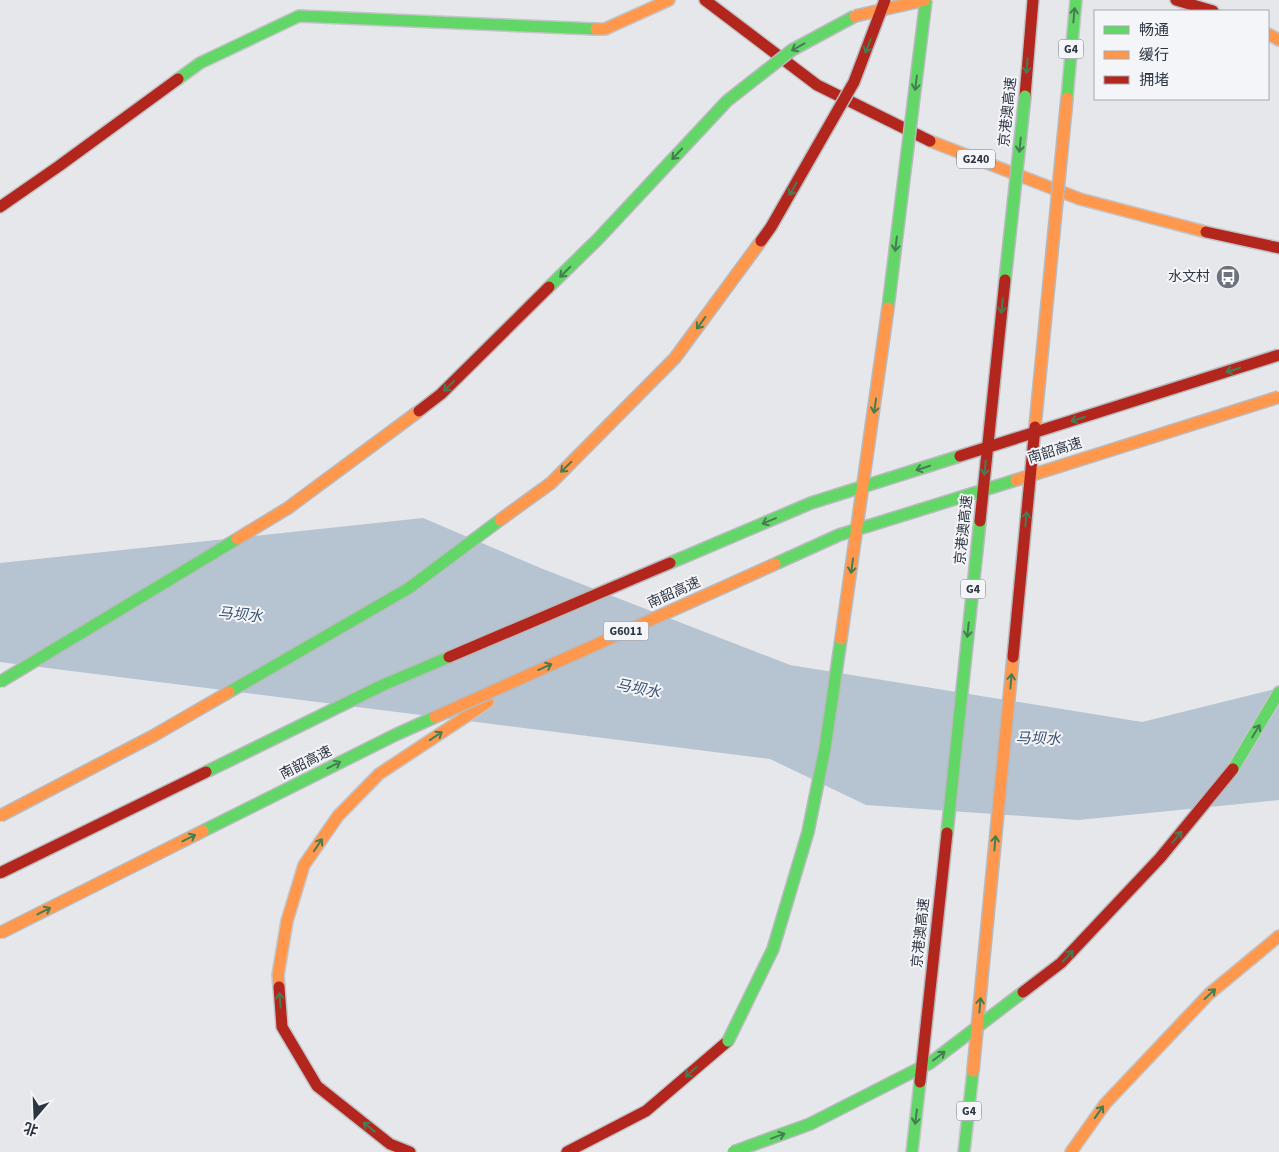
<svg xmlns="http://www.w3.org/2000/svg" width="1279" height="1152" viewBox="0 0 1279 1152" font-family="'Source Sans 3','Noto Sans SC',sans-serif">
<rect width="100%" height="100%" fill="#e5e7ea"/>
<!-- water -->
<polygon fill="#b6c4d2" points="423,518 543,569 790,665 1142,722 1279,688 1279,800 1078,820 866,805 770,759 0,662 0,563"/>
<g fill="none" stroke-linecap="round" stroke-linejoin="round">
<!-- fast casing -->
<g stroke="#c3c5c8" stroke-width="14">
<g id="fast">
<polyline points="178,79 200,63 299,16 596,29"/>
<polyline points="1067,98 1076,0"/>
<polyline points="1233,769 1279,692"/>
<polyline points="912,1152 920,1082"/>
<polyline points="964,1152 973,1071"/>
</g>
</g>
<!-- slow casing -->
<g stroke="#c3c5c8" stroke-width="14">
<g id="slow">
<polyline points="596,29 605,29 669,0"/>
<polyline points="1268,34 1279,40"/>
<polyline points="930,141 1080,199 1206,232"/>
<polyline points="279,987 278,975 287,921 304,865 338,816 379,774 488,702"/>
<polyline points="1071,1152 1105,1104 1209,994 1279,936"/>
</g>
</g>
<!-- jam casing -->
<g stroke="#c3c5c8" stroke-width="14">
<g id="jam">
<polyline points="705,0 817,85 930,141"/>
<polyline points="1176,0 1213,11"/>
<polyline points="1025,96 1033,0"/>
<polyline points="0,207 59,166 178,79"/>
<polyline points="1206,232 1279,248"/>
<polyline points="279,987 282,1027 317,1086 390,1144 410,1152"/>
<polyline points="567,1152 646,1111 728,1041"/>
</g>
</g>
<!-- fast -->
<use href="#fast" stroke="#63d668" stroke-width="11"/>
<!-- slow -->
<use href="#slow" stroke="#ff974d" stroke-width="11"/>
<!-- jam -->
<use href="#jam" stroke="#b3261e" stroke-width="11"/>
<!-- fast-bridge casing -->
<g stroke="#b8babe" stroke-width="14" stroke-linecap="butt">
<g id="fast-bridge">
<polyline points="1005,280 1025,96"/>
<polyline points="549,287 598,239 727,101 792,50 855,16"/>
<polyline points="888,308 926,0"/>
<polyline points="670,563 811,503 960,456"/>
<polyline points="775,564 839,535 1016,480"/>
<polyline points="0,682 237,539"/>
<polyline points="229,692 409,588 500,520"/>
<polyline points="206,772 383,685 449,657"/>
<polyline points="203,831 395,735 435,717"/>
<polyline points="947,833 980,521"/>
<polyline points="728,1041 773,949 808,832 825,748 841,639"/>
<polyline points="733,1152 810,1124 930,1063 1023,992"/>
</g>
</g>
<!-- slow-bridge casing -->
<g stroke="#b8babe" stroke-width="14" stroke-linecap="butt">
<g id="slow-bridge">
<polyline points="855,16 925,0"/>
<polyline points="1035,427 1067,98"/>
<polyline points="1016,480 1279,397"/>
<polyline points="500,520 551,483 675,358 761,241"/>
<polyline points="237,539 288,508 419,411"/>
<polyline points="841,639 888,308"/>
<polyline points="435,717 775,564"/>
<polyline points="0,816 153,736 229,692"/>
<polyline points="0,933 203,831"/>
<polyline points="973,1071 1013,657"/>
</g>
</g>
<!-- jam-bridge casing -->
<g stroke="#b8babe" stroke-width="14" stroke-linecap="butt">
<g id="jam-bridge">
<polyline points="761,241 771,227 854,82 885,0"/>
<polyline points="419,411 441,394 549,287"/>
<polyline points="960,456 1279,355"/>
<polyline points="980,521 1005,280"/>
<polyline points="449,657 670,563"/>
<polyline points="1013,657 1035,427"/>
<polyline points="0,873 206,772"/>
<polyline points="1023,992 1061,963 1160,858 1233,769"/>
<polyline points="920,1082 947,833"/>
</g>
</g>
<!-- fast-bridge -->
<use href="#fast-bridge" stroke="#63d668" stroke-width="11"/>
<!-- slow-bridge -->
<use href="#slow-bridge" stroke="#ff974d" stroke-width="11"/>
<!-- jam-bridge -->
<use href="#jam-bridge" stroke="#b3261e" stroke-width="11"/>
</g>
<!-- one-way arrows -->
<defs><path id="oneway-shaft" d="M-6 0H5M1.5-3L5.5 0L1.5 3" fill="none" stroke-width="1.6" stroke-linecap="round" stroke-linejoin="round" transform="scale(1.25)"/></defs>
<g stroke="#457d53">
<use href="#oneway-shaft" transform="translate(1074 15) rotate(-85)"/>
<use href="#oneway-shaft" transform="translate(868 46) rotate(111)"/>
<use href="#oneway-shaft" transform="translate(798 47) rotate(151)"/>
<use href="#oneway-shaft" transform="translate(1027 66) rotate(95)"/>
<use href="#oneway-shaft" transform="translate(916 83) rotate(97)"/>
<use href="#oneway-shaft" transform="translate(1020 145) rotate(96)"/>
<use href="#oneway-shaft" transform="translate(677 154) rotate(133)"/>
<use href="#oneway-shaft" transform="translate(793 189) rotate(120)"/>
<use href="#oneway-shaft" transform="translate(896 244) rotate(97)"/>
<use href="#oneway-shaft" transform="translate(565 272) rotate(135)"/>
<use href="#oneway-shaft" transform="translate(1002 306) rotate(96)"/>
<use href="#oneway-shaft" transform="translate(701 323) rotate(126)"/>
<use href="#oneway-shaft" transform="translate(1233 370) rotate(162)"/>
<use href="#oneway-shaft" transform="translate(449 386) rotate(135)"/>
<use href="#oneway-shaft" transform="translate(875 406) rotate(98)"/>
<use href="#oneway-shaft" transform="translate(1078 419) rotate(162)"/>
<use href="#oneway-shaft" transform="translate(566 467) rotate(135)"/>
<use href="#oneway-shaft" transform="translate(923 468) rotate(162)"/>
<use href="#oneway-shaft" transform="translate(985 468) rotate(96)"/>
<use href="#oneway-shaft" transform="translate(1026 519) rotate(-85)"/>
<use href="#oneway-shaft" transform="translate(769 521) rotate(157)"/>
<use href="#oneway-shaft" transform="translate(852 566) rotate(98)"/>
<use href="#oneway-shaft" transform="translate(968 630) rotate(96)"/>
<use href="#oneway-shaft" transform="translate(545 667) rotate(-24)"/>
<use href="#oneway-shaft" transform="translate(1011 681) rotate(-85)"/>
<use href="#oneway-shaft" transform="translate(1256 731) rotate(-59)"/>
<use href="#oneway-shaft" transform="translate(436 736) rotate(-34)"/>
<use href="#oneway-shaft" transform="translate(334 765) rotate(-27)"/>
<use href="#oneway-shaft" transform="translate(1177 837) rotate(-51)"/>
<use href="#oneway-shaft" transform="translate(189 838) rotate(-27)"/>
<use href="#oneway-shaft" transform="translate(995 843) rotate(-85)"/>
<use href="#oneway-shaft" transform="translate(318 845) rotate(-56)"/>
<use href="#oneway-shaft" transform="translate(44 911) rotate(-27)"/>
<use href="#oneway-shaft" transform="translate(1068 956) rotate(-47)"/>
<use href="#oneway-shaft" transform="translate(1210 994) rotate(-43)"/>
<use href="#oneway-shaft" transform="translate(280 1000) rotate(-94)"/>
<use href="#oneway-shaft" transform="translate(980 1005) rotate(-85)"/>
<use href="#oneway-shaft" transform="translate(939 1056) rotate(-37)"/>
<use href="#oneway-shaft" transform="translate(691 1072) rotate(139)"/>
<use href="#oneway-shaft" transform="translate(1099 1112) rotate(-55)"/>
<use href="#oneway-shaft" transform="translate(916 1117) rotate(97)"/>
<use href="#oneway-shaft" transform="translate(369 1127) rotate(-142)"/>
<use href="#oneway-shaft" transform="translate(778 1136) rotate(-20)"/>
</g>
<!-- icons -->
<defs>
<g id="bus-disc" transform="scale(1.25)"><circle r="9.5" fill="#6d737d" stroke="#f4f5f8"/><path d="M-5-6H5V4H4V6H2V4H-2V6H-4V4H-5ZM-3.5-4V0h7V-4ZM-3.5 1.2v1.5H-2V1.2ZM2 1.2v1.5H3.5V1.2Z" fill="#fff"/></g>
</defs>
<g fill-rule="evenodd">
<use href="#bus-disc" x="1228" y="277"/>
</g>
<g text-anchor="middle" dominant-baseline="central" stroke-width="4" stroke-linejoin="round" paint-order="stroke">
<!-- shield labels -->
<g fill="#f4f5f8" stroke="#696f79" stroke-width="1">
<rect x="1058.5" y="39.5" width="25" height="19" rx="4"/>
<rect x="957" y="149.5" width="38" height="19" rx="4"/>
<rect x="960.5" y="579.5" width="25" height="19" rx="4"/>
<rect x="603.5" y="621.5" width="45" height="19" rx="4"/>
<rect x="956.5" y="1101.5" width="25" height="19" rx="4"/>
</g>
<g font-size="12" font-weight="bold" fill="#2d3542">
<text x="1071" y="49">G4</text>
<text x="976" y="159">G240</text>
<text x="973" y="589">G4</text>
<text x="626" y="631">G6011</text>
<text x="969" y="1111">G4</text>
</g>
<!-- street labels -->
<g font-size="14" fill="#2d3542" stroke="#f4f5f8">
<text transform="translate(1008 112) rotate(-84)">京港澳高速</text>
<text transform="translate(1055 451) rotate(-17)">南韶高速</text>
<text transform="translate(964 530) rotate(-84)">京港澳高速</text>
<text transform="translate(674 593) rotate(-24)">南韶高速</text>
<text transform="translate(306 763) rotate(-27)">南韶高速</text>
<text transform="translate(921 933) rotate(-84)">京港澳高速</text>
</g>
<!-- poi labels -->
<g font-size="14" fill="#2d3542" stroke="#f4f5f8" text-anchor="end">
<text x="1210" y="277">水文村</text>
</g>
<!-- water labels -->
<g font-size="15" font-style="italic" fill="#3a5473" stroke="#f4f5f8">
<text transform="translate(240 615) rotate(5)">马坝水</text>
<text transform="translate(638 689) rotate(11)">马坝水</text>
<text transform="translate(1038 739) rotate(1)">马坝水</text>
</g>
</g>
<!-- legend -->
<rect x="1094" y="10" width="175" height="90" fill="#f4f5f8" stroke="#a4a8af"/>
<rect x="1104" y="26" width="25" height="8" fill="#63d668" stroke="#a4a8af"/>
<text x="1139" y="35" font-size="15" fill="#2d3542">畅通</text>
<rect x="1104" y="51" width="25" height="8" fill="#ff974d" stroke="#a4a8af"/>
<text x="1139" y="60" font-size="15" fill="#2d3542">缓行</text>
<rect x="1104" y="76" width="25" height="8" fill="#b3261e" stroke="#a4a8af"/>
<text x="1139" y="85" font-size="15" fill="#2d3542">拥堵</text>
<!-- north arrow -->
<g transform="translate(35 1117) rotate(199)" stroke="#f4f5f8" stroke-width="4" paint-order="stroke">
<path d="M0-4L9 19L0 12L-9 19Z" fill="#2d3542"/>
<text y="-8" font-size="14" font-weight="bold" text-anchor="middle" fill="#2d3542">北</text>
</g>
</svg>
